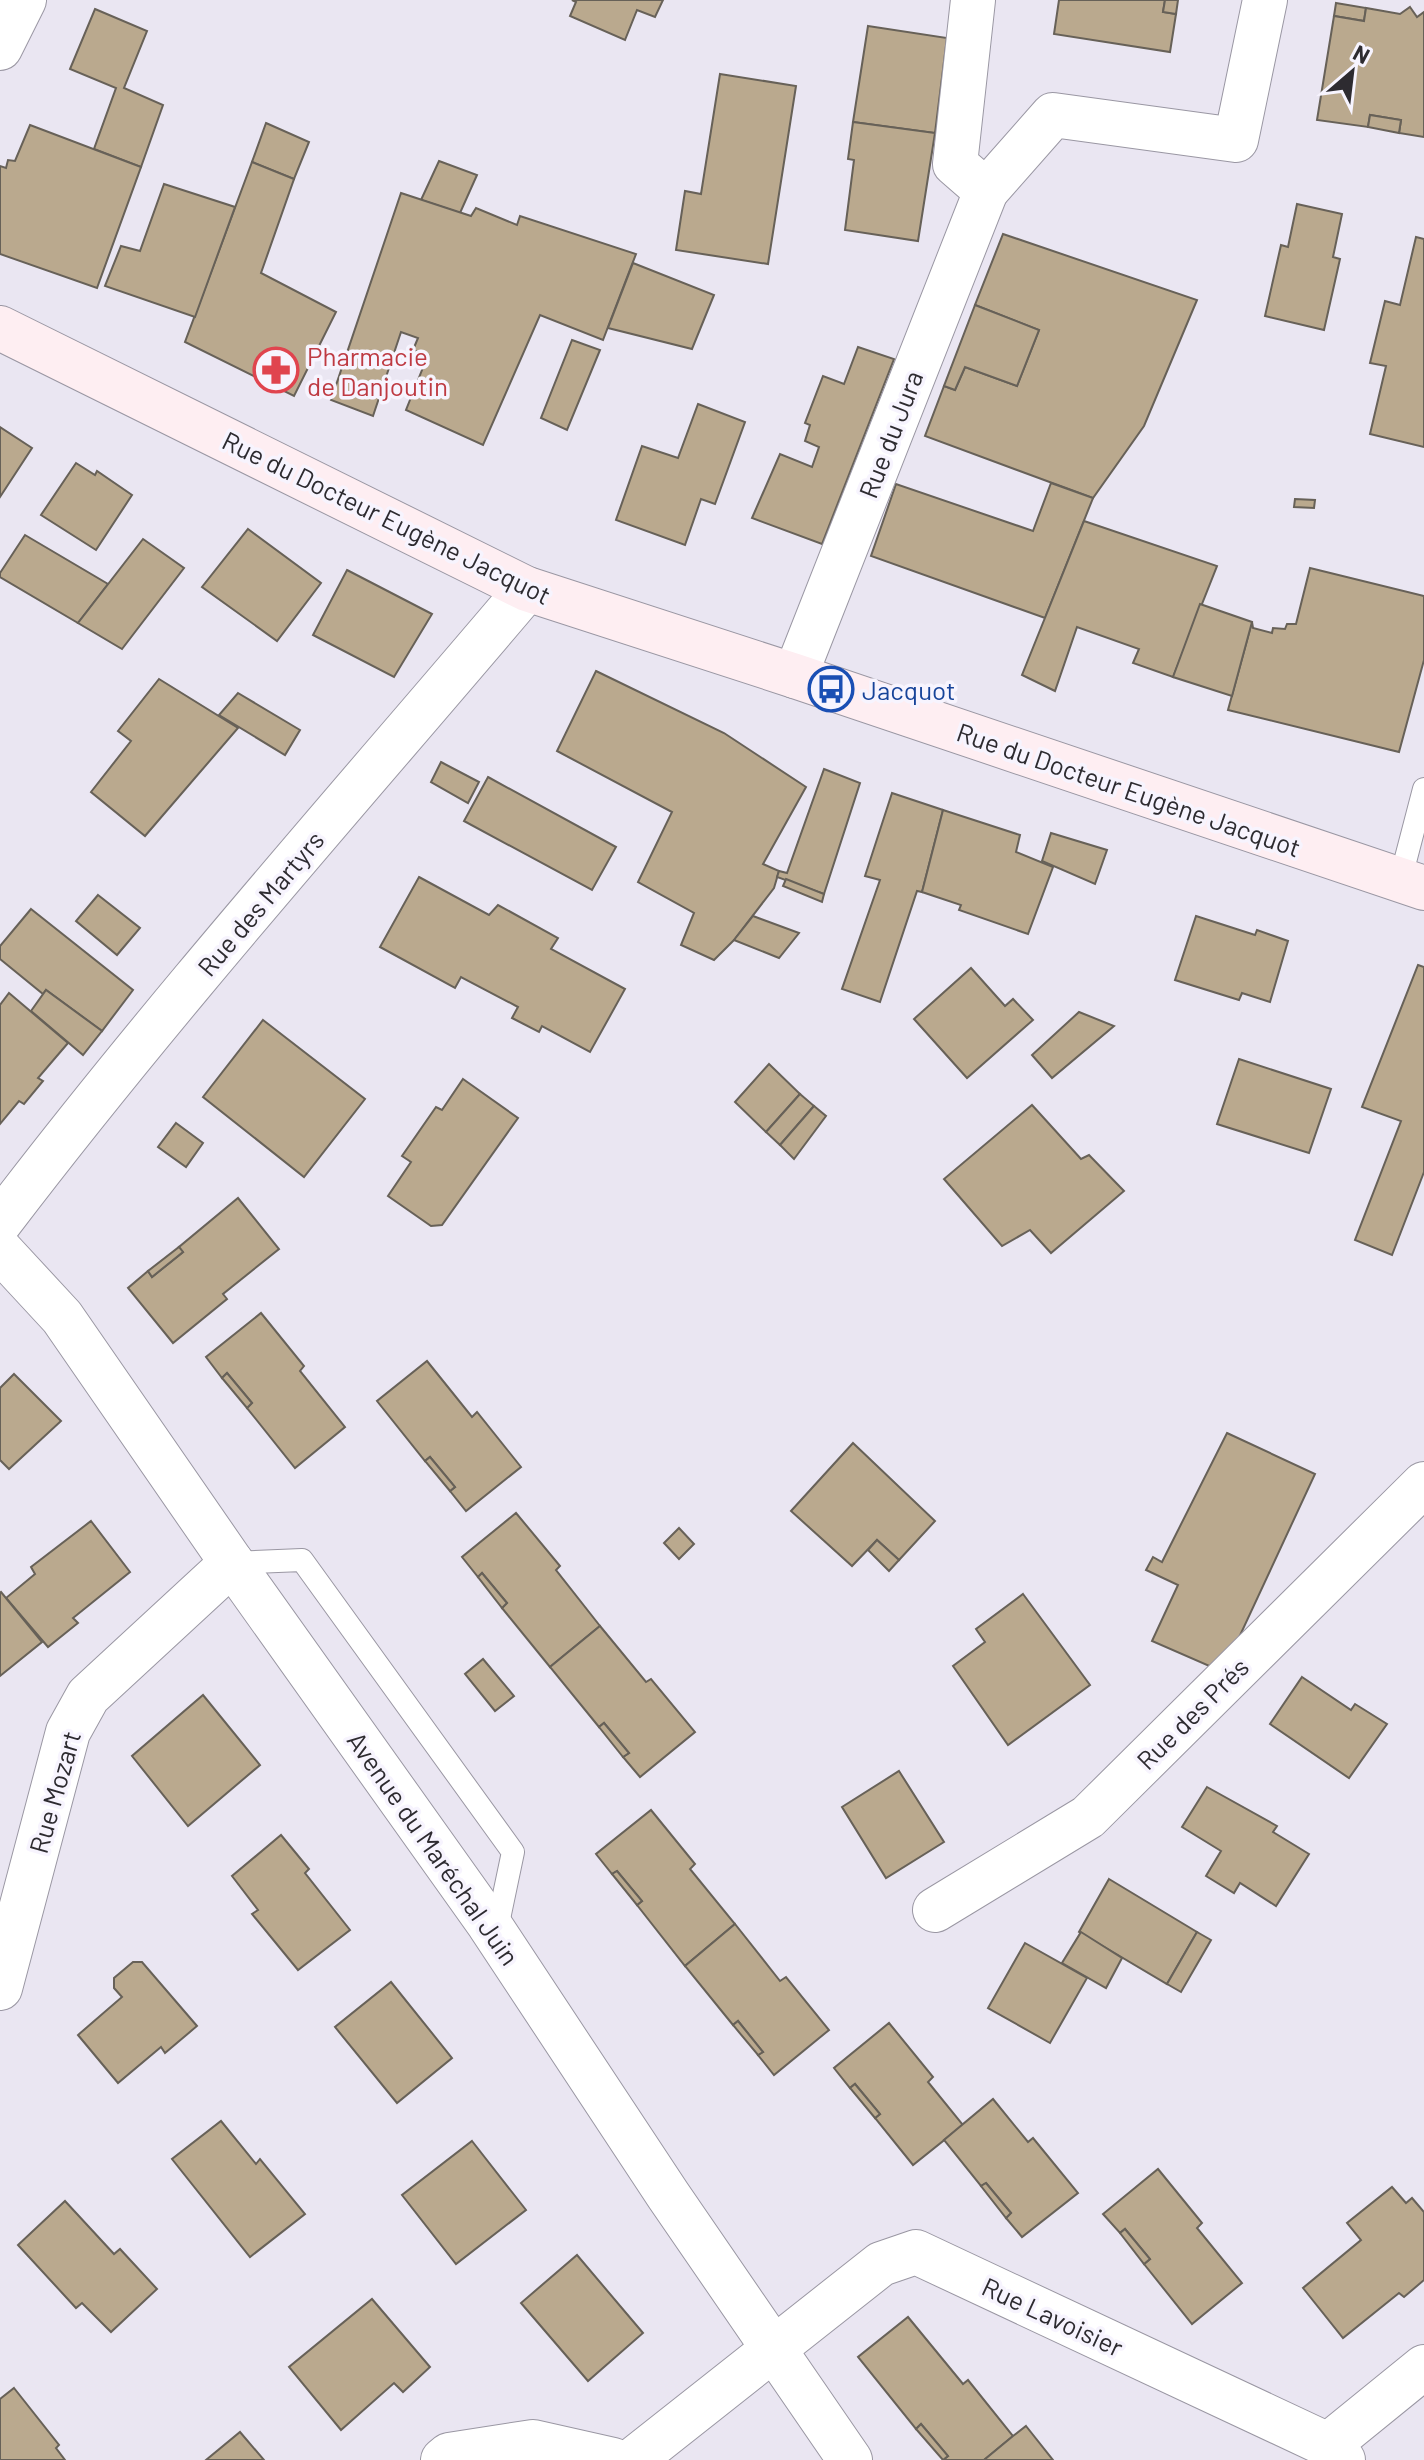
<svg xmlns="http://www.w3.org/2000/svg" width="1424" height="2460" viewBox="0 0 1424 2460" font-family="Barlow,sans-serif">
<rect width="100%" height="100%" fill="#eae6f2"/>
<!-- building -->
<g fill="#baa98e" stroke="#676158" stroke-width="2">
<polygon points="572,0 663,0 655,17 637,10 625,40 570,16 576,2"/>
<polygon points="1059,0 1165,0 1163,12 1176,14 1170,52 1054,34"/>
<polygon points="1165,0 1178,0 1176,14 1163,12"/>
<polygon points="1336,3 1366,8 1364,21 1334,16"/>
<polygon points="1410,7 1417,17 1424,12 1424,137 1399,133 1401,120 1370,115 1368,127 1317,120 1334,16 1364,21 1366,8 1400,14"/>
<polygon points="95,9 147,31 124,88 163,105 141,167 94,149 116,88 70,69"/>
<polygon points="868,26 947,38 935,133 853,122"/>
<polygon points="720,74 796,86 768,264 676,250 685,191 701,194"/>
<polygon points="1370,115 1401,120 1399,133 1368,127"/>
<polygon points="853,122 935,133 918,241 845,230 854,160 848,159"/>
<polygon points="266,123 309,142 294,179 252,162"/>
<polygon points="30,125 141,167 97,288 0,254 0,166 6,168 8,160 15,161"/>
<polygon points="439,161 477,175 460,213 421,200"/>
<polygon points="252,162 294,179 261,273 336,312 294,396 185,342"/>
<polygon points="164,184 235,207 195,317 105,286 121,246 140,251"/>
<polygon points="401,193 471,216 476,208 517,225 520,216 636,254 603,340 540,315 483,445 406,410 428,355 413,350 418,338 401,332 373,416 331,400"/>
<polygon points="1297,204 1342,214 1333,257 1340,259 1324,330 1265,316 1281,245 1288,247"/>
<polygon points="1003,234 1197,300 1144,426 1093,498 925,436 944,386 955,390 965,367 1017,386 1039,330 975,305"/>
<polygon points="1416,237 1424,239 1424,447 1370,434 1386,366 1370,363 1385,301 1400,305"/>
<polygon points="633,263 714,295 692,349 608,328"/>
<polygon points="975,305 1039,330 1017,386 965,367 955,390 944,386"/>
<polygon points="572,340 600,350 567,430 541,418"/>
<polygon points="858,347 894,359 822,544 752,518 780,454 812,467 819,447 805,441 810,425 805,423 823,376 844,384"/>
<polygon points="698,404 745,422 715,504 701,499 685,545 616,520 642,446 678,458"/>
<polygon points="0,427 32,448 0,497"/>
<polygon points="76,463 95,475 97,471 132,495 96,550 41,515"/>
<polygon points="1051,483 1093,498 1045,618 871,556 896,484 1033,531"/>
<polygon points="1295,499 1315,500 1314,508 1294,507"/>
<polygon points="1084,521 1217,566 1173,677 1133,663 1139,649 1077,627 1055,691 1022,675"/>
<polygon points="248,529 321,583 277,641 202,587"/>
<polygon points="25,535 108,584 78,623 0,577 0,573"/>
<polygon points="143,539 184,568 122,649 78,623"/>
<polygon points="1310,568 1424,596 1424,660 1399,752 1228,710 1252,622 1253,628 1272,633 1273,628 1285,629 1287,624 1296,624"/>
<polygon points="347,570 432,614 394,677 313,635"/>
<polygon points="1200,604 1252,622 1232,696 1173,677"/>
<polygon points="596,671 724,733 806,787 763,864 779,871 774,888 734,940 714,960 681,945 694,913 638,882 672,812 557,751"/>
<polygon points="159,679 238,728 145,836 91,792 131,741 118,731"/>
<polygon points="238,693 300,730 285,755 219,715"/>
<polygon points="441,762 479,782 468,803 431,782"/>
<polygon points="824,769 860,783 824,894 777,877 779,871 787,873"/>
<polygon points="488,777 616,847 592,890 464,821"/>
<polygon points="892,793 943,810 922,892 917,891 880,1002 842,989 880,880 865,876"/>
<polygon points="943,810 1020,835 1016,852 1053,867 1028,934 959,910 961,905 922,892"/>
<polygon points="1051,833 1107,850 1095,884 1042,861"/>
<polygon points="419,877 489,915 498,905 558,938 551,949 625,989 590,1052 542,1026 539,1032 512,1018 518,1007 461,977 455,988 380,947"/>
<polygon points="786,879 824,894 822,902 783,886"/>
<polygon points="98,895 140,928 117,955 76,921"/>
<polygon points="31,909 133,990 102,1031 46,990 43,994 0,959 0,946"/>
<polygon points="753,916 799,933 779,958 734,940"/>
<polygon points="1196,916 1255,935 1257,930 1288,941 1270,1002 1242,993 1239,1000 1175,980"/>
<polygon points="1418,965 1424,967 1424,1172 1392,1255 1355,1240 1401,1121 1362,1107"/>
<polygon points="971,968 1005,1006 1013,999 1033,1020 967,1078 914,1019"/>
<polygon points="46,990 102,1031 83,1055 31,1011"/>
<polygon points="9,993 68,1043 38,1078 43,1081 24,1104 19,1101 0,1124 0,1005"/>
<polygon points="1079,1012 1114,1026 1052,1078 1032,1055"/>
<polygon points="263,1020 365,1099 304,1177 203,1097"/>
<polygon points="1239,1059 1331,1089 1309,1153 1217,1124"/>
<polygon points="769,1064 800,1094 766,1132 735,1102"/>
<polygon points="463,1079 518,1118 442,1225 431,1226 388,1196 411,1162 402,1156 436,1107 442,1110"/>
<polygon points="800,1094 814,1106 780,1145 766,1132"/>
<polygon points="1032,1105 1081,1159 1089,1155 1124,1191 1051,1253 1030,1230 1002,1246 944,1179"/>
<polygon points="814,1106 826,1116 794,1159 780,1145"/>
<polygon points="176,1123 203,1143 186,1167 158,1147"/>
<polygon points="238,1198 279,1249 223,1294 227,1299 173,1343 128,1288 148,1271 152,1277 183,1252 179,1247"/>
<polygon points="179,1247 183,1252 152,1277 148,1271"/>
<polygon points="261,1313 304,1366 300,1371 345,1427 295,1468 247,1408 252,1403 227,1373 222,1378 206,1357"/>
<polygon points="427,1361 472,1417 477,1412 521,1467 466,1511 450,1491 455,1487 430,1457 425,1461 377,1401"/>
<polygon points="227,1373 252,1403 247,1408 222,1378"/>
<polygon points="14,1374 61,1421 9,1469 0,1460 0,1388"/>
<polygon points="1227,1433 1315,1474 1223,1672 1152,1641 1178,1585 1146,1570 1153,1557 1162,1562"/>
<polygon points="853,1443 935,1521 899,1560 877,1540 852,1566 791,1511"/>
<polygon points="430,1457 455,1487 450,1491 425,1461"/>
<polygon points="516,1513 560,1566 556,1570 600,1626 550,1667 502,1608 507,1603 482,1573 478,1577 462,1557"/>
<polygon points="91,1521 130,1572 73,1618 78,1623 48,1647 6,1598 35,1574 31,1567"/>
<polygon points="679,1528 694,1544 679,1559 664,1543"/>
<polygon points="877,1540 899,1560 889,1571 868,1550"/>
<polygon points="482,1573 507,1603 502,1608 478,1577"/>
<polygon points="1,1592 42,1642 0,1676 0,1593"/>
<polygon points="1023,1594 1090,1685 1008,1745 953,1666 985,1642 976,1629"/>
<polygon points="600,1626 646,1682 651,1679 695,1732 640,1777 623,1757 629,1753 604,1723 599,1727 550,1667"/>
<polygon points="483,1659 514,1696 495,1711 465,1674"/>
<polygon points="1302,1677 1351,1710 1355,1704 1387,1724 1349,1778 1270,1724"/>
<polygon points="203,1695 260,1765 188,1826 132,1756"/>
<polygon points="604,1723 629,1753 623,1757 599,1727"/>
<polygon points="899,1771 944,1842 886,1878 842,1807"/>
<polygon points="1207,1787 1277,1826 1273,1832 1309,1854 1276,1906 1240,1883 1234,1893 1206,1876 1221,1851 1182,1827"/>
<polygon points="651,1810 695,1864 690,1869 735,1924 685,1966 637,1905 642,1901 617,1871 612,1874 596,1854"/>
<polygon points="281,1835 309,1869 305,1873 350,1930 298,1970 252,1914 258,1910 232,1876"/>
<polygon points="617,1871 642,1901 637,1905 612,1874"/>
<polygon points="1109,1879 1197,1932 1167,1984 1079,1932"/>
<polygon points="735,1924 780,1981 786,1977 829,2030 774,2075 758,2055 763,2052 738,2021 733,2025 685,1966"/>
<polygon points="1081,1932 1122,1958 1106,1988 1062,1963"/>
<polygon points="1197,1932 1211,1940 1181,1992 1167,1984"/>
<polygon points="1025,1943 1087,1978 1050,2043 988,2008"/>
<polygon points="133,1962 142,1962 197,2026 165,2053 161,2047 118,2083 78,2035 122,1997 114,1988 114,1978"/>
<polygon points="391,1982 452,2058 397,2103 335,2027"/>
<polygon points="738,2021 763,2052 758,2055 733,2025"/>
<polygon points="889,2023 933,2077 928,2082 963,2125 913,2165 875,2118 880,2114 855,2084 850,2088 834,2068"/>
<polygon points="855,2084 880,2114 875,2118 850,2088"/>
<polygon points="993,2099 1028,2142 1033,2138 1078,2193 1022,2237 1006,2218 1011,2213 986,2183 981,2186 944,2140"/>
<polygon points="221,2121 256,2164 260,2159 305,2214 250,2257 172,2159"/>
<polygon points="472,2141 526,2210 456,2264 402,2195"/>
<polygon points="1158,2169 1202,2223 1197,2228 1242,2283 1192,2324 1144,2264 1150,2259 1125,2229 1120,2233 1103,2214"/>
<polygon points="986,2183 1011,2213 1006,2218 981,2186"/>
<polygon points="1392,2187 1406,2203 1412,2198 1424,2212 1424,2280 1404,2297 1399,2293 1343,2338 1303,2288 1361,2240 1347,2223"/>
<polygon points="65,2201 114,2254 120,2249 157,2289 111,2332 82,2303 76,2308 18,2245"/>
<polygon points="1125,2229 1150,2259 1144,2264 1120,2233"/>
<polygon points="577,2255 643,2333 588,2381 521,2303"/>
<polygon points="372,2299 430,2367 403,2392 394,2383 341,2430 289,2367"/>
<polygon points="908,2317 963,2384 968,2380 1013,2436 984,2460 943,2460 948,2456 921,2424 916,2429 858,2357"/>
<polygon points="14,2388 59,2445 56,2448 65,2460 0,2460 0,2399"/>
<polygon points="921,2424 948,2456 943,2460 916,2429"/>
<polygon points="1026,2426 1053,2460 984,2460 1013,2436"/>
<polygon points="240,2432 264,2460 206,2460"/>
</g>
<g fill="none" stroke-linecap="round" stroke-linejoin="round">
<!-- lane casing -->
<g stroke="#9a97a3" stroke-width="24">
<g id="lane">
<polyline points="1400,881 1424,789"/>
<polyline points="232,1563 302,1560 513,1852 496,1933"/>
</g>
</g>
<!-- street casing -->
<g stroke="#9a97a3" stroke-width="46">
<g id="street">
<polyline points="0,48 24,0"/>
<polyline points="986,191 1053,115 1236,140 1265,0"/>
<polyline points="795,676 986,191 955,164 973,0"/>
<path d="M0,1222C166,1004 349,799 527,589"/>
<polyline points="0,1250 62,1317 232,1563 489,1924 668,2195 850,2460"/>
<polyline points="935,1910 1088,1817 1424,1484"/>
<polyline points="0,1988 68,1732 88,1696 232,1563"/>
<polyline points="1328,2445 1424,2367"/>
<polyline points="443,2460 449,2455 533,2442 613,2460"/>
<polyline points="633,2460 881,2264 916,2252 1328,2445 1343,2460"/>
</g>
</g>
<!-- secondary casing -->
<g stroke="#9a97a3" stroke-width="46">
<polyline id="secondary" points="0,328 527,589 795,676 1424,888"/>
</g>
<!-- lane -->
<use href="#lane" stroke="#fff" stroke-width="22"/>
<!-- street -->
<use href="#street" stroke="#fff" stroke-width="44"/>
<!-- secondary -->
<use href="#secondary" stroke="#feeef2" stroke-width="44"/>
</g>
<!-- icons -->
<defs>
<g id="pharmacy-ring" transform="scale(2.3)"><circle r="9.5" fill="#f7f4fe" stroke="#e0444e" stroke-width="1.5"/><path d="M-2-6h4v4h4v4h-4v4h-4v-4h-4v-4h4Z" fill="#e0444e"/></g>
<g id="bus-ring" transform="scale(2.3)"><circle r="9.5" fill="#f7f4fe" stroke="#1a4fb4" stroke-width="1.5"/><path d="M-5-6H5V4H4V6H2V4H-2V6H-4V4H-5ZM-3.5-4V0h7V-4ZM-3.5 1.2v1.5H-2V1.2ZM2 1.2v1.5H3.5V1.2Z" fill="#1a4fb4"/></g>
</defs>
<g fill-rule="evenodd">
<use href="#pharmacy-ring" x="276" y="370"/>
<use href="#bus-ring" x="831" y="689"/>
</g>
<g text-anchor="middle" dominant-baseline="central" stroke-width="7" stroke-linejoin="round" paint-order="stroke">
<!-- health labels -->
<g font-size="26" fill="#be3a42" stroke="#f7f4fe" text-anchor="start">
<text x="307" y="355">Pharmacie<tspan x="307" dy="30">de Danjoutin</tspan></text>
</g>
<!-- street labels -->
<g font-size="26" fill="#2d2b30" stroke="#f7f4fe">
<text transform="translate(890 434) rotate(-69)">Rue du Jura</text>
<text transform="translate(387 517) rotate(26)">Rue du Docteur Eugène Jacquot</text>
<text transform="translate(1129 789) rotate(19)">Rue du Docteur Eugène Jacquot</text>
<text transform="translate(260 903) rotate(-50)">Rue des Martyrs</text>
<text transform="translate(1192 1713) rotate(-45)">Rue des Prés</text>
<text transform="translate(54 1792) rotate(-74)">Rue Mozart</text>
<text transform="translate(434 1848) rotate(55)">Avenue du Maréchal Juin</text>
<text transform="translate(1053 2316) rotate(25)">Rue Lavoisier</text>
</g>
<!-- transit labels -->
<g font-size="26" fill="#164399" stroke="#f7f4fe" text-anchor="start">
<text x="862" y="689">Jacquot</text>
</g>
</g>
<!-- north arrow -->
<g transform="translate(1352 72) rotate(28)" stroke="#f7f4fe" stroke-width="6" paint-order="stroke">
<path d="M0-6L14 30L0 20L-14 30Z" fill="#2d2b30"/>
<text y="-12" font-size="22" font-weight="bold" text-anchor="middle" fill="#2d2b30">N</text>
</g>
</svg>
